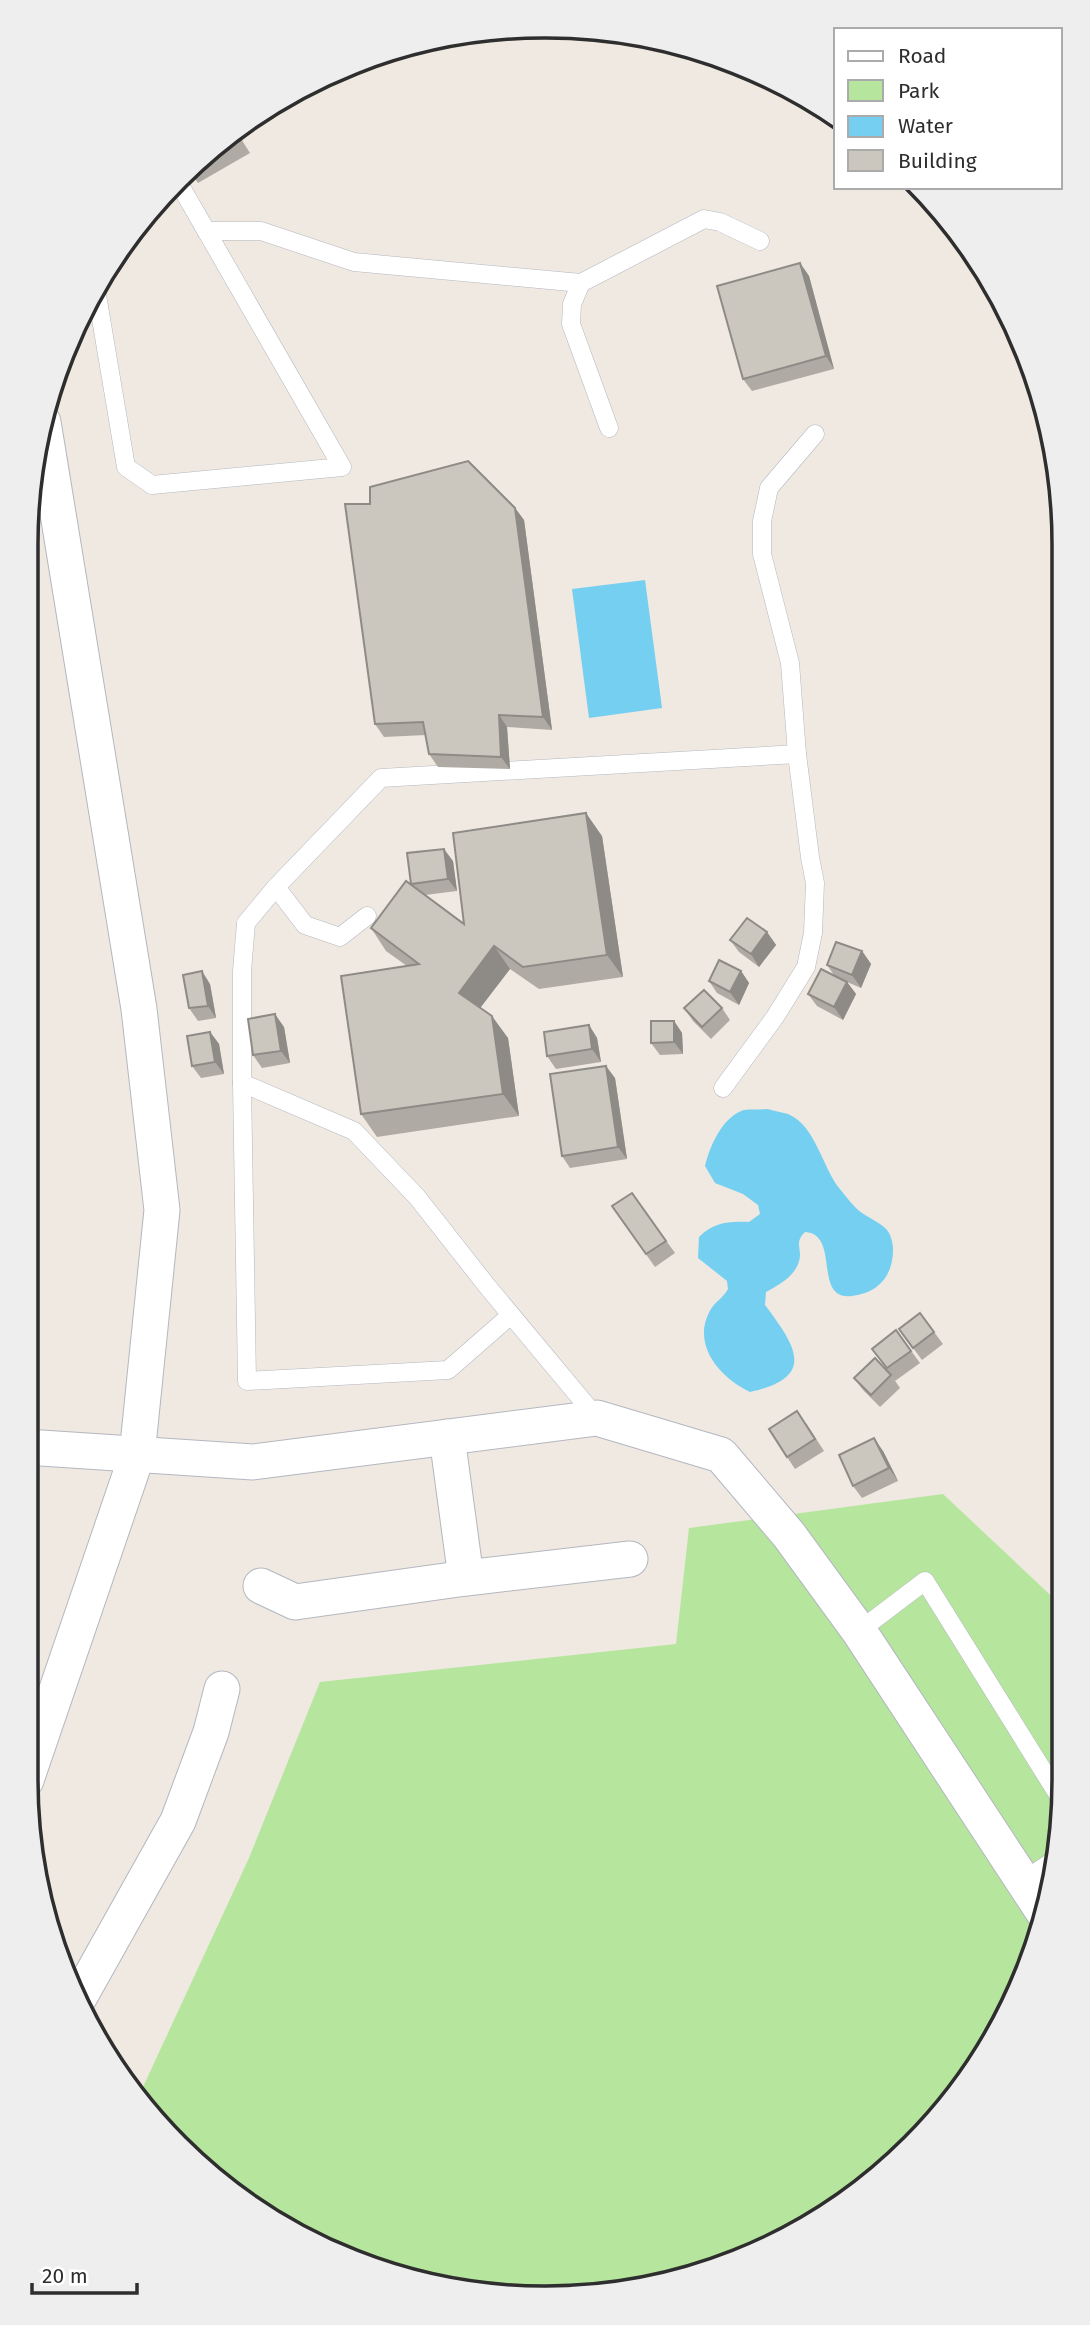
<svg xmlns="http://www.w3.org/2000/svg" width="1090" height="2325" viewBox="0 0 1090 2325" font-family="'Fira Sans',sans-serif">
<rect width="100%" height="100%" fill="#efe9e1"/>
<!-- green -->
<polygon fill="#b6e59e" points="943,1494 1063,1607 1064,1780 1054,1882 1024,1979 935,2122 860,2192 775,2245 612,2294 443,2289 285,2229 203,2170 137,2100 249,1858 320,1682 676,1644 689,1528"/>
<!-- water -->
<g fill="#75cff0">
<polygon points="645,580 662,708 589,718 572,589"/>
<path d="M767,1109C774,1111 781,1112 788,1114C815,1125 822,1166 839,1188C844,1194 850,1202 856,1208C865,1217 879,1221 887,1230C891,1235 893,1243 893,1250C893,1276 878,1293 852,1296C812,1301 841,1234 805,1232C797,1240 799,1244 800,1254C800,1274 780,1284 766,1292L765,1305C794,1344 819,1377 750,1392C720,1378 690,1344 711,1309C715,1302 724,1297 728,1289L727,1281L698,1258L699,1237C714,1222 729,1221 749,1222L760,1214L758,1205L743,1194L715,1183L705,1166C710,1146 722,1117 744,1110C750,1109 760,1110 767,1109Z"/>
</g>
<g fill="none" stroke-linecap="round" stroke-linejoin="round">
<!-- lane casing -->
<g stroke="#b4b7c1" stroke-width="19">
<g id="lane">
<polyline points="206,231 261,231 354,262 581,283"/>
<polyline points="96,289 126,467 152,485 342,467 177,180"/>
<polyline points="609,428 571,324 572,304 581,283 704,219 720,222 760,241"/>
<polyline points="276,887 305,925 340,937 367,916"/>
<polyline points="242,1083 247,1381 448,1370 511,1315"/>
<polyline points="723,1088 775,1017 806,967 813,933 815,883 810,857 797,754 790,663 762,554 762,521 769,488 815,434"/>
<polyline points="597,1418 487,1286 417,1197 354,1131 242,1083 242,971 246,923 276,887 381,778 797,754"/>
<polyline points="859,1631 925,1581 1062,1801"/>
<polyline points="1023,1881 1056,1859"/>
</g>
</g>
<!-- street casing -->
<g stroke="#b4b7c1" stroke-width="37">
<g id="street">
<polyline points="447,1437 466,1578"/>
<polyline points="26,1447 253,1462 597,1418 721,1455 789,1535 859,1631 1044,1913"/>
<polyline points="261,1586 295,1602 466,1578 630,1559"/>
<polyline points="26,1780 137,1455 162,1210 139,1009 43,422"/>
<polyline points="80,1996 178,1821 211,1732 222,1689"/>
</g>
</g>
<!-- lane -->
<use href="#lane" stroke="#fff" stroke-width="18"/>
<!-- street -->
<use href="#street" stroke="#fff" stroke-width="35"/>
</g>
<!-- wall -->
<g fill="#afaba4">
<polygon points="236,131 250,153 198,183 189,170"/>
<polygon points="800,263 809,276 834,369 752,391 743,379"/>
<polygon points="515,508 524,520 552,730 507,727 510,769 438,767 429,754 426,735 384,737 375,724"/>
<polygon points="602,836 623,977 539,989 510,969 480,1008 508,1038 519,1116 377,1137 361,1114 407,966 386,951 371,928 412,886 411,884 453,861 457,891 425,895 464,924"/>
<polygon points="767,932 776,945 759,967 739,952 730,940"/>
<polygon points="862,951 871,964 861,988 847,982 856,994 843,1020 817,1006 808,994 834,975 827,965"/>
<polygon points="741,971 749,983 739,1005 717,993 709,981"/>
<polygon points="210,984 216,1018 198,1021 189,1008"/>
<polygon points="684,1008 722,1008 730,1020 711,1039 693,1021"/>
<polygon points="674,1021 682,1033 683,1054 660,1055 651,1043"/>
<polygon points="589,1025 597,1038 601,1062 556,1069 547,1056"/>
<polygon points="284,1027 290,1063 262,1068 253,1055"/>
<polygon points="210,1032 219,1044 224,1074 201,1078 192,1066"/>
<polygon points="615,1078 627,1159 570,1168 562,1156"/>
<polygon points="632,1193 675,1253 655,1267 612,1206"/>
<polygon points="920,1313 943,1344 922,1360 899,1329"/>
<polygon points="896,1330 920,1363 895,1381 872,1349"/>
<polygon points="891,1375 900,1388 880,1407 863,1390 854,1378"/>
<polygon points="806,1423 824,1451 795,1469 787,1457"/>
<polygon points="883,1451 898,1481 862,1498 853,1486"/>
</g>
<!-- shaded-wall -->
<g fill="#8e8b86">
<polygon points="800,263 809,276 834,369 826,356"/>
<polygon points="515,508 524,520 552,730 543,717"/>
<polygon points="499,715 507,727 510,769 501,757"/>
<polygon points="586,813 602,836 623,977 607,955"/>
<polygon points="444,849 453,861 457,891 448,879"/>
<polygon points="767,932 776,945 759,967 751,954"/>
<polygon points="494,946 510,969 474,1016 459,993"/>
<polygon points="862,951 871,964 861,988 852,975"/>
<polygon points="202,971 210,984 216,1018 208,1006"/>
<polygon points="741,971 749,983 739,1005 730,992"/>
<polygon points="847,982 856,994 843,1020 834,1007"/>
<polygon points="275,1014 284,1027 290,1063 281,1051"/>
<polygon points="492,1016 508,1038 519,1116 503,1094"/>
<polygon points="674,1021 682,1033 683,1054 674,1042"/>
<polygon points="589,1025 597,1038 601,1062 592,1049"/>
<polygon points="210,1032 219,1044 224,1074 215,1062"/>
<polygon points="606,1066 615,1078 627,1159 618,1147"/>
<polygon points="874,1438 883,1451 898,1481 889,1468"/>
</g>
<!-- building -->
<g fill="#cbc7bf" stroke="#8e8b86" stroke-width="2">
<polygon points="236,131 241,140 190,171 189,170"/>
<polygon points="800,263 826,356 743,379 717,286"/>
<polygon points="468,461 515,508 543,717 499,715 501,757 429,754 423,722 375,724 345,504 370,504 370,487"/>
<polygon points="586,813 607,955 523,967 494,946 459,993 492,1016 503,1094 361,1114 341,976 419,964 371,928 406,881 464,924 453,833"/>
<polygon points="444,849 448,879 411,884 407,853"/>
<polygon points="747,918 767,932 751,954 730,940"/>
<polygon points="836,942 862,951 852,975 827,965"/>
<polygon points="719,960 741,971 730,992 709,981"/>
<polygon points="821,969 847,982 834,1007 808,994"/>
<polygon points="202,971 208,1006 189,1008 183,975"/>
<polygon points="704,990 722,1008 702,1027 684,1008"/>
<polygon points="275,1014 281,1051 253,1055 248,1019"/>
<polygon points="651,1021 674,1021 674,1042 651,1043"/>
<polygon points="589,1025 592,1049 547,1056 544,1032"/>
<polygon points="210,1032 215,1062 192,1066 187,1036"/>
<polygon points="606,1066 618,1147 562,1156 550,1074"/>
<polygon points="632,1193 666,1241 646,1254 612,1206"/>
<polygon points="920,1313 934,1332 913,1348 899,1329"/>
<polygon points="896,1330 911,1351 887,1368 872,1349"/>
<polygon points="875,1358 891,1375 871,1395 854,1378"/>
<polygon points="797,1411 815,1439 787,1457 769,1429"/>
<polygon points="874,1438 889,1468 853,1486 839,1455"/>
</g>
<!-- crop -->
<path d="M0 0H1090V2325H0ZM544 38H546A506 506 0 0 1 1052 544V1780A506 506 0 0 1 546 2286H544A506 506 0 0 1 38 1780V544A506 506 0 0 1 544 38Z" fill="#eee" fill-rule="evenodd"/>
<path fill="none" stroke="#2e2e2e" stroke-width="3.5" d="M544 38H546A506 506 0 0 1 1052 544V1780A506 506 0 0 1 546 2286H544A506 506 0 0 1 38 1780V544A506 506 0 0 1 544 38Z"/>
<!-- legend -->
<rect x="834" y="28" width="228" height="161" fill="#ffffff" stroke="#ababab" stroke-width="2"/>
<rect x="848" y="51" width="35" height="10" fill="#ffffff" stroke="#ababab" stroke-width="2"/>
<text x="898" y="63" font-size="21" fill="#2e2e2e">Road</text>
<rect x="848" y="80" width="35" height="21" fill="#b6e59e" stroke="#ababab" stroke-width="2"/>
<text x="898" y="98" font-size="21" fill="#2e2e2e">Park</text>
<rect x="848" y="116" width="35" height="21" fill="#75cff0" stroke="#ababab" stroke-width="2"/>
<text x="898" y="133" font-size="21" fill="#2e2e2e">Water</text>
<rect x="848" y="150" width="35" height="21" fill="#cbc7bf" stroke="#ababab" stroke-width="2"/>
<text x="898" y="168" font-size="21" fill="#2e2e2e">Building</text>
<!-- scale -->
<path d="M32 2283v10h105v-10" fill="none" stroke="#2e2e2e" stroke-width="3.5"/>
<text x="42" y="2283" font-size="21" fill="#2e2e2e" stroke="#ffffff" stroke-width="5" paint-order="stroke">20 m</text>
</svg>
